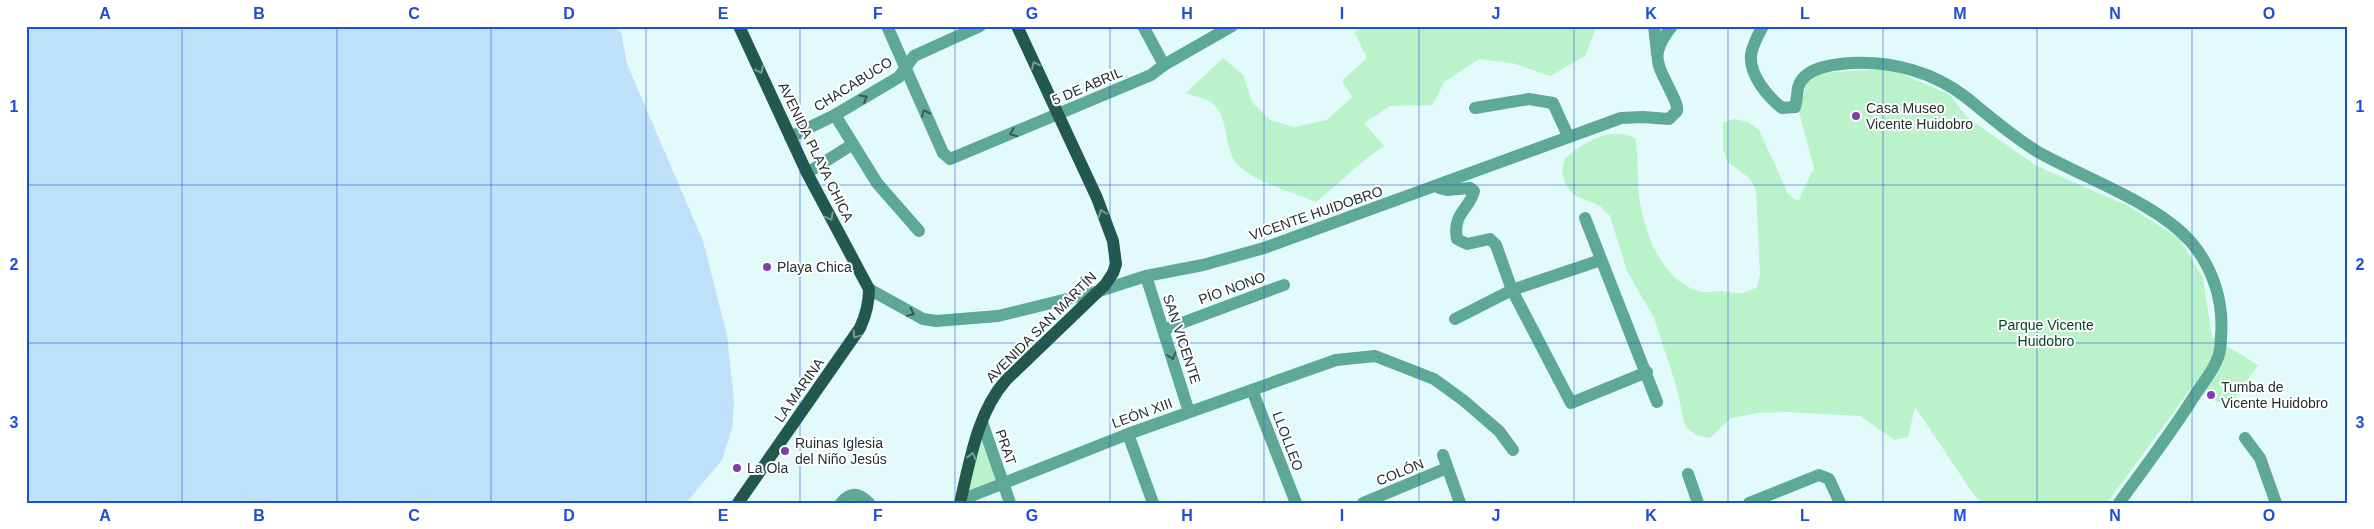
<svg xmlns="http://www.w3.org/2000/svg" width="2374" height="529" viewBox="0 0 2374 529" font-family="Arial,sans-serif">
<rect width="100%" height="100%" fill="#e2fafa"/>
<!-- green -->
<g fill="#baf2ca">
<path d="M1374,26H1402L1413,30L1417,26H1597L1585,56L1550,76L1512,63L1479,59L1444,82L1433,105L1390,106L1364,123L1384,146C1359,162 1340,183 1316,202C1291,191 1260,185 1239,166C1222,150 1231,118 1212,103C1206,98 1194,96 1186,93L1223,58L1243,75L1252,102L1270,120L1294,127L1327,120L1352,97L1342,81L1367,58L1354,31Z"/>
<path d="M1890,69L1949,94L1968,118L2037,166L2128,206L2180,239L2203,278L2212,337L2258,365L2228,408L2192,387L2107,503H1983L1974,495L1915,407L1908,437L1894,440L1860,416L1787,412L1758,413L1731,418L1710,438L1696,435L1685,426L1676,385L1654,318L1627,271L1610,216L1600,206L1576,196L1567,187L1562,174L1564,160C1584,142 1608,126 1635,138C1639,157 1637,176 1639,195C1643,231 1662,283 1702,292C1707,293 1712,291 1717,291C1736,291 1736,298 1757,287L1760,275L1756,190L1749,178L1728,162L1723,149V122L1735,119L1748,122L1759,130L1788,194L1798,201L1814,168L1799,112L1807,82L1814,73Z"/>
<polygon points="981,434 996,479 966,492"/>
</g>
<!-- water -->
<polygon fill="#bfe0f9" points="26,26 612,26 621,32 627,64 703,241 727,335 734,401 732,429 722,460 686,503 26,503"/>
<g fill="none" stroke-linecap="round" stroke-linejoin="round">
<!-- minor -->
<g stroke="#5da995" stroke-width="12">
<polyline points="887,26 943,153 950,159 1151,75 1164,65 1232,26"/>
<polyline points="1143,26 1164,65"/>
<polyline points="1654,26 1657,53"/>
<path d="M1763,26C1758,35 1752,46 1751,55C1749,75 1768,97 1782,108L1795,107C1797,100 1797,94 1798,88C1803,67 1834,64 1851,63C1892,61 1934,72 1967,98C1990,117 2012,136 2038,152C2084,178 2157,203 2191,242C2213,268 2224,302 2221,336C2221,344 2220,355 2216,362C2211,374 2202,384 2195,395C2172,432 2145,467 2119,503"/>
<polyline points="1475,108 1529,99 1553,103 1568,136"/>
<polyline points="835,115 877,183 919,231"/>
<polyline points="790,137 835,115 899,77 914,56 980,26"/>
<polyline points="807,173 853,144"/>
<path d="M1439,188L1447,190L1470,188L1474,191C1470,209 1452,213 1457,239L1467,244L1490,239L1496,245L1512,290L1571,403L1647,372"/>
<polyline points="1585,218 1657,402"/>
<polyline points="1146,276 1189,412"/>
<path d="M869,289L923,319L936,321L998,316L1096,292L1146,276L1203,265L1264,248L1621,118L1643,117L1669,119L1677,111C1678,104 1674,99 1671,92C1657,63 1649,55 1672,26"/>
<polyline points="1455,319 1512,290 1601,260"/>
<polyline points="1163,330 1284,285"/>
<polyline points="1252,390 1296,503"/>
<polyline points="982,422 1010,503"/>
<polyline points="1128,434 1153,503"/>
<polyline points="2245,438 2260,458 2276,503"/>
<polyline points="1443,455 1460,503"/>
<polyline points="1688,474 1698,503"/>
<polyline points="961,500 1128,434 1336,360 1375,356 1434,379 1463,400 1499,431 1513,450"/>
<path d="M841,503C851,491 859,493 869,503"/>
<polyline points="1363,503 1447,468"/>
<polyline points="1749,503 1819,475 1829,479 1840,503"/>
</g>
<!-- major -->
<g stroke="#22594c" stroke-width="12">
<path d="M738,503L860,328C866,315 869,304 869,289L807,173L739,26"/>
<path d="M960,503C970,461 977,413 1006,380L1105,285L1113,273L1116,264L1113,241L1097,198L1017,26"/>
</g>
</g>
<!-- one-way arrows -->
<defs><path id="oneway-chevron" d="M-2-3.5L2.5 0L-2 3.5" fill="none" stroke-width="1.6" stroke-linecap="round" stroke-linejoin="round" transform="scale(1.25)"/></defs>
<g stroke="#7a9b94">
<use href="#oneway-chevron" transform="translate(1035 65) rotate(-115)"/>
<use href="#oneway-chevron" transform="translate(760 70) rotate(65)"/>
<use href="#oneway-chevron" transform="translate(1102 213) rotate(-111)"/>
<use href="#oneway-chevron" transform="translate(830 217) rotate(62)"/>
<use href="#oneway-chevron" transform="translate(856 335) rotate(124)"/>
<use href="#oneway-chevron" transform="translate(972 456) rotate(-76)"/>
</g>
<g stroke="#395952">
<use href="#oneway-chevron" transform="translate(864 98) rotate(-31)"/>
<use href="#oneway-chevron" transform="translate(925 113) rotate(-114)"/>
<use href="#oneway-chevron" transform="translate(1013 133) rotate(158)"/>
<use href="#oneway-chevron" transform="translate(911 313) rotate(26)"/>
<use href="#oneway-chevron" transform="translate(1172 356) rotate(72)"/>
</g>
<!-- grid -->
<path fill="none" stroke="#1d4ed8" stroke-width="1" stroke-opacity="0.55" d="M182,26V503M337,26V503M491,26V503M646,26V503M800,26V503M955,26V503M1110,26V503M1264,26V503M1419,26V503M1574,26V503M1728,26V503M1883,26V503M2037,26V503M2192,26V503M26,185H2348M26,343H2348"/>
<!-- markers -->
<g fill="#7f3db2" stroke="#fff" stroke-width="2">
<circle cx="1856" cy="116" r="5"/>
<circle cx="767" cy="267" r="5"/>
<circle cx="2211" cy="395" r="5"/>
<circle cx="785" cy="451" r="5"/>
<circle cx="737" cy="468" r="5"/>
</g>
<g text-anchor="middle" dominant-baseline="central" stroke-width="4" stroke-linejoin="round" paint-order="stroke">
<!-- street labels -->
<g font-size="14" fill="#252e2e" stroke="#fff">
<text transform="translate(853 84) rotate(-32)">CHACABUCO</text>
<text transform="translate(1087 86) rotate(-23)">5 DE ABRIL</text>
<text transform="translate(816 152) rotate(64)">AVENIDA PLAYA CHICA</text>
<text transform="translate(1316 213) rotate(-19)">VICENTE HUIDOBRO</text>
<text transform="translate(1232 288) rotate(-20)">PÍO NONO</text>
<text transform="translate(1041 327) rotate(-45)">AVENIDA SAN MARTÍN</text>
<text transform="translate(1182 339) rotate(72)">SAN VICENTE</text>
<text transform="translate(799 390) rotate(-55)">LA MARINA</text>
<text transform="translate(1142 413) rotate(-20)">LEÓN XIII</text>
<text transform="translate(1288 441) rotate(69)">LLOLLEO</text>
<text transform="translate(1006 447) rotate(71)">PRAT</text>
<text transform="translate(1400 472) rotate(-22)">COLÓN</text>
</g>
<!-- poi labels -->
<g font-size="14" fill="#252e2e" stroke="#fff" text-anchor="start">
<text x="1866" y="108">Casa Museo<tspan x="1866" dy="16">Vicente Huidobro</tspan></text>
<text x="777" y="267">Playa Chica</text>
<text x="2221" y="387">Tumba de<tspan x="2221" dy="16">Vicente Huidobro</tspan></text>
<text x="795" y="443">Ruinas Iglesia<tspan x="795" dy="16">del Niño Jesús</tspan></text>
<text x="747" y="468">La Ola</text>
</g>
<!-- park labels -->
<g font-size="14" fill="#004721" stroke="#fff">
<text x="2046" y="325">Parque Vicente<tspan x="2046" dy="16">Huidobro</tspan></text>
</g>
</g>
<!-- border -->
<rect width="2374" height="529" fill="none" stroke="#ffffff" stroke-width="55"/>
<rect x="28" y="28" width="2318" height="474" fill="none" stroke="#1d4ed8" stroke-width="2"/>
<g font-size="16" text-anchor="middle" font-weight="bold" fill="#1d4ed8">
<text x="105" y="19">A</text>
<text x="259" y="19">B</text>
<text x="414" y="19">C</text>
<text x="569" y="19">D</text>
<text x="723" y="19">E</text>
<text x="878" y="19">F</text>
<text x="1032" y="19">G</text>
<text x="1187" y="19">H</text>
<text x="1342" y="19">I</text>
<text x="1496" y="19">J</text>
<text x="1651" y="19">K</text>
<text x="1805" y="19">L</text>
<text x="1960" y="19">M</text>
<text x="2115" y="19">N</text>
<text x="2269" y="19">O</text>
<text x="14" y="112">1</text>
<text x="2360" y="112">1</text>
<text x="14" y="270">2</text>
<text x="2360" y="270">2</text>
<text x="14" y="428">3</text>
<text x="2360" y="428">3</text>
<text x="105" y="521">A</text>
<text x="259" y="521">B</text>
<text x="414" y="521">C</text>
<text x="569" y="521">D</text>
<text x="723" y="521">E</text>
<text x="878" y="521">F</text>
<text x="1032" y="521">G</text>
<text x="1187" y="521">H</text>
<text x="1342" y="521">I</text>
<text x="1496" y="521">J</text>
<text x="1651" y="521">K</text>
<text x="1805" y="521">L</text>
<text x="1960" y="521">M</text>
<text x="2115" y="521">N</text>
<text x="2269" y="521">O</text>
</g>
</svg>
